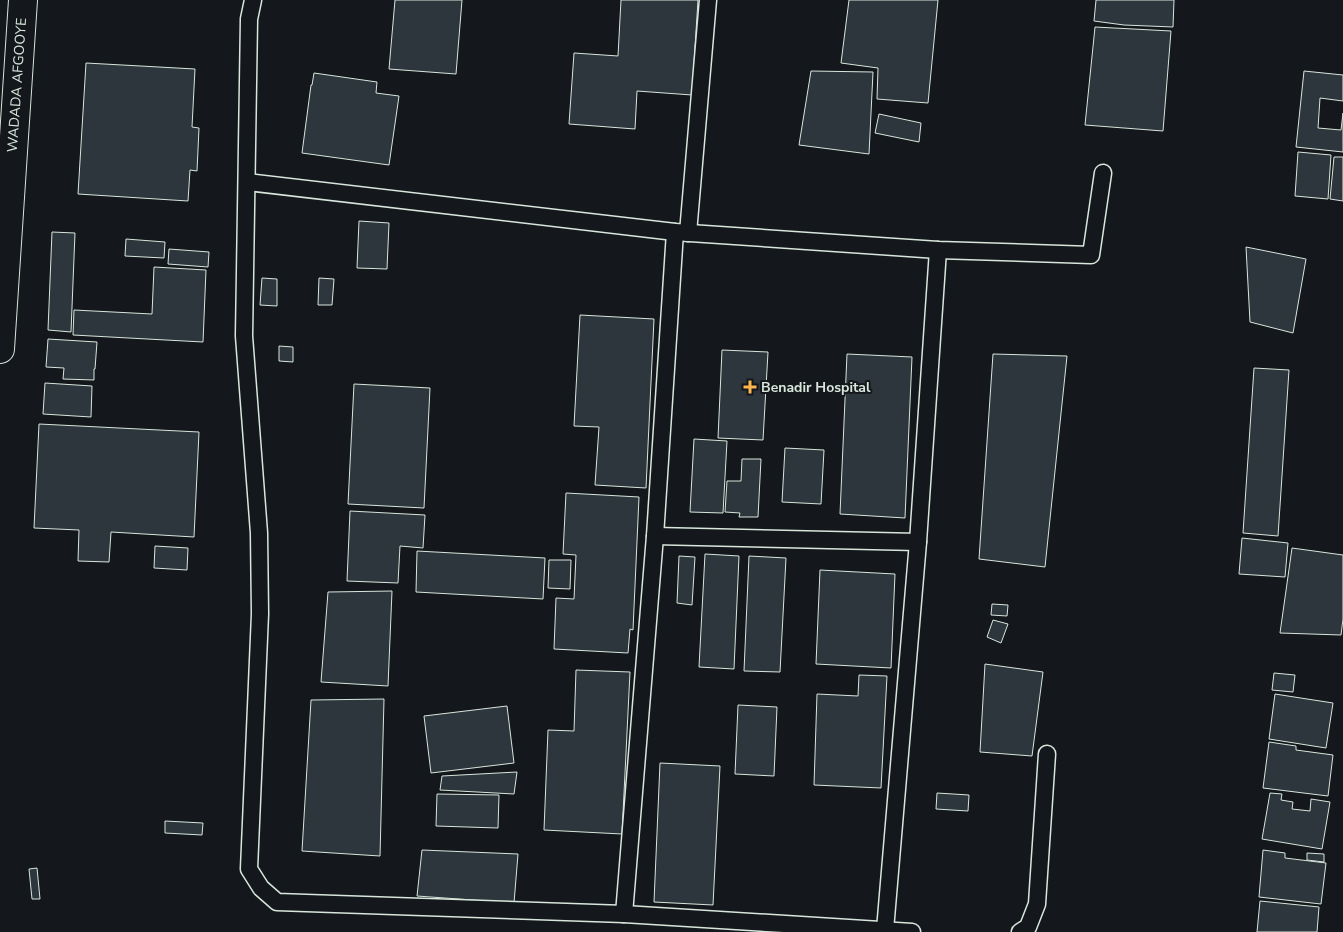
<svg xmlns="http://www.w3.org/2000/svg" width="1343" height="932" viewBox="0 0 1343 932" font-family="'Nunito Sans',sans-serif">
<rect width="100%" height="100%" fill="#14181c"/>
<!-- building -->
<g fill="#2c363c" stroke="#d8e6dc">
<polygon points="395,0 462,0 456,74 389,69"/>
<polygon points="621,0 698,0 692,95 637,91 635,129 569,124 574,53 618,56"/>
<polygon points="849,0 938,0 928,103 877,99 878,68 841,63"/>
<polygon points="1096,0 1174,0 1173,27 1124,25 1094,21"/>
<polygon points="1095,27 1171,31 1163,131 1085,125"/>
<polygon points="86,63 195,69 192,127 199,128 197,171 190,170 188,201 78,194"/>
<polygon points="811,71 873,72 869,154 799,145"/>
<polygon points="1304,71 1343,75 1343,101 1320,98 1318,128 1341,130 1343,113 1343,152 1296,147"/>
<polygon points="314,73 377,82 376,93 399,96 389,165 302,153 311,85 312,85"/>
<polygon points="879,114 921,123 919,142 875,133"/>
<polygon points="1298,152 1331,155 1328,199 1295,196"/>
<polygon points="1334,157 1343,157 1343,201 1330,199"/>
<polygon points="359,221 389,223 387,269 357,268"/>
<polygon points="52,232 75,233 71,332 48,330"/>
<polygon points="126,239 165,242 164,258 125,256"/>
<polygon points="1246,247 1306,259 1293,333 1250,322"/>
<polygon points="169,249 209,252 208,267 168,264"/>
<polygon points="154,267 206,270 203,342 73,335 74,310 152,314"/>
<polygon points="262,278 277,279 277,306 260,305"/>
<polygon points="319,278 334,279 332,305 318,305"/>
<polygon points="580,315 654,319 646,488 595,485 599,427 574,426"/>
<polygon points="48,339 97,342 95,369 94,369 94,380 63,379 64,368 46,367"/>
<polygon points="279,346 293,347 293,362 279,361"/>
<polygon points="722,350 768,352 763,440 718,438"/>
<polygon points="847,354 912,357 905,518 840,514"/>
<polygon points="993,354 1067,356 1045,567 979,559"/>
<polygon points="1254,368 1289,370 1278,536 1243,533"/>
<polygon points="45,383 92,386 91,417 43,414"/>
<polygon points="354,384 430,388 424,508 348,504"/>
<polygon points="39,424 199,432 194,537 111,532 109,562 78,561 79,530 34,528"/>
<polygon points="694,439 727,441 723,513 690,512"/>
<polygon points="785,448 824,450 821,504 782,502"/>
<polygon points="742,459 761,459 758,517 739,517 740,513 725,512 727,481 741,481"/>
<polygon points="566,493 639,497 633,630 630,629 628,653 554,649 556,598 574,599 576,555 563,554"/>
<polygon points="350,511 425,515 423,548 400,546 398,583 347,581"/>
<polygon points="1242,538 1288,543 1285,577 1239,574"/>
<polygon points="155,546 188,548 187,570 154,568"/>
<polygon points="1292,548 1343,555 1343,619 1341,635 1280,633"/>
<polygon points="417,551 545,558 543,599 416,592"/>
<polygon points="705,554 739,556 734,669 699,667"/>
<polygon points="679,556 695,557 692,605 677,603"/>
<polygon points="749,556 786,558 780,672 744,671"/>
<polygon points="549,560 571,560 570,589 548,588"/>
<polygon points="820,570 895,574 891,668 816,664"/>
<polygon points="392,591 388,686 321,682 328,592"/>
<polygon points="992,604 1008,605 1007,616 991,615"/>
<polygon points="993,620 1008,624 1001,643 987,637"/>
<polygon points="985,664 1043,672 1032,756 980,752"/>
<polygon points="576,670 630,672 622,834 544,830 548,730 574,731"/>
<polygon points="1274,673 1295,675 1293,692 1272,690"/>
<polygon points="859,675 887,676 881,788 814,785 817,694 858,696"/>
<polygon points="1275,694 1333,703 1326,748 1269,739"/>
<polygon points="384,699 380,856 302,851 311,700"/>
<polygon points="738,705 777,707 774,776 735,774"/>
<polygon points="507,706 514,763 431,773 424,716"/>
<polygon points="1269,742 1296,746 1296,750 1333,755 1328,796 1263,788"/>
<polygon points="660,763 720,766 713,905 654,902"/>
<polygon points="517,772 514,794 440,790 442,776"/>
<polygon points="937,793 969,795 968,811 936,809"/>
<polygon points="1270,793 1282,794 1281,800 1293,802 1292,809 1310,811 1311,799 1330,802 1322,849 1262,839"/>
<polygon points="437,794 499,795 498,828 436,826"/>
<polygon points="165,821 203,823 202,835 165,833"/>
<polygon points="422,850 518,854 514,903 417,896"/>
<polygon points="1263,850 1285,853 1285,858 1326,863 1321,904 1259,897"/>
<polygon points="1307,853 1324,854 1324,862 1307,860"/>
<polygon points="37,868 40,899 32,899 29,869"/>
<polygon points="1260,901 1319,907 1317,932 1257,932"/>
</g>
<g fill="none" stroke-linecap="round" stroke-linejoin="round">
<!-- lane casing -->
<g stroke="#d8e6dc" stroke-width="19">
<g id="lane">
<polyline points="253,0 249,19 244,336 259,533 260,614 249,869 261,888 277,902 624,914 912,932"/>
<polyline points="247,182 675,232 938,250 1091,255 1103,173"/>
<polyline points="688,233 708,0"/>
<polyline points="655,536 918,542"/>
<polyline points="624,914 655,536 675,232"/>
<polyline points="885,930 918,542 938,250"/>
<polyline points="1020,932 1028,927 1037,904 1047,754"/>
</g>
</g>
<!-- highway casing -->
<g stroke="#d8e6dc" stroke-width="30">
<polyline id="highway" points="0,349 23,0"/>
</g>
<!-- lane -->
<use href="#lane" stroke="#14181c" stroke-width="16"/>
<!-- highway -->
<use href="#highway" stroke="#14181c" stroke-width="28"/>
</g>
<!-- markers -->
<path fill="#ffb74d" stroke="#14181c" stroke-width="2" d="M747.5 379.5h5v5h5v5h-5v5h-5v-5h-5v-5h5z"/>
<g text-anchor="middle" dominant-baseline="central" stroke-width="4" stroke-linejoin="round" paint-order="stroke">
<!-- street labels -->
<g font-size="14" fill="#d8e6dc" stroke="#14181c">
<text transform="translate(17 85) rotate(-86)">WADADA AFGOOYE</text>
</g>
<!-- poi labels -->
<g font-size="14" font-weight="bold" fill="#d8e6dc" stroke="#14181c" text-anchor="start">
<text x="761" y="387">Benadir Hospital</text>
</g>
</g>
</svg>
